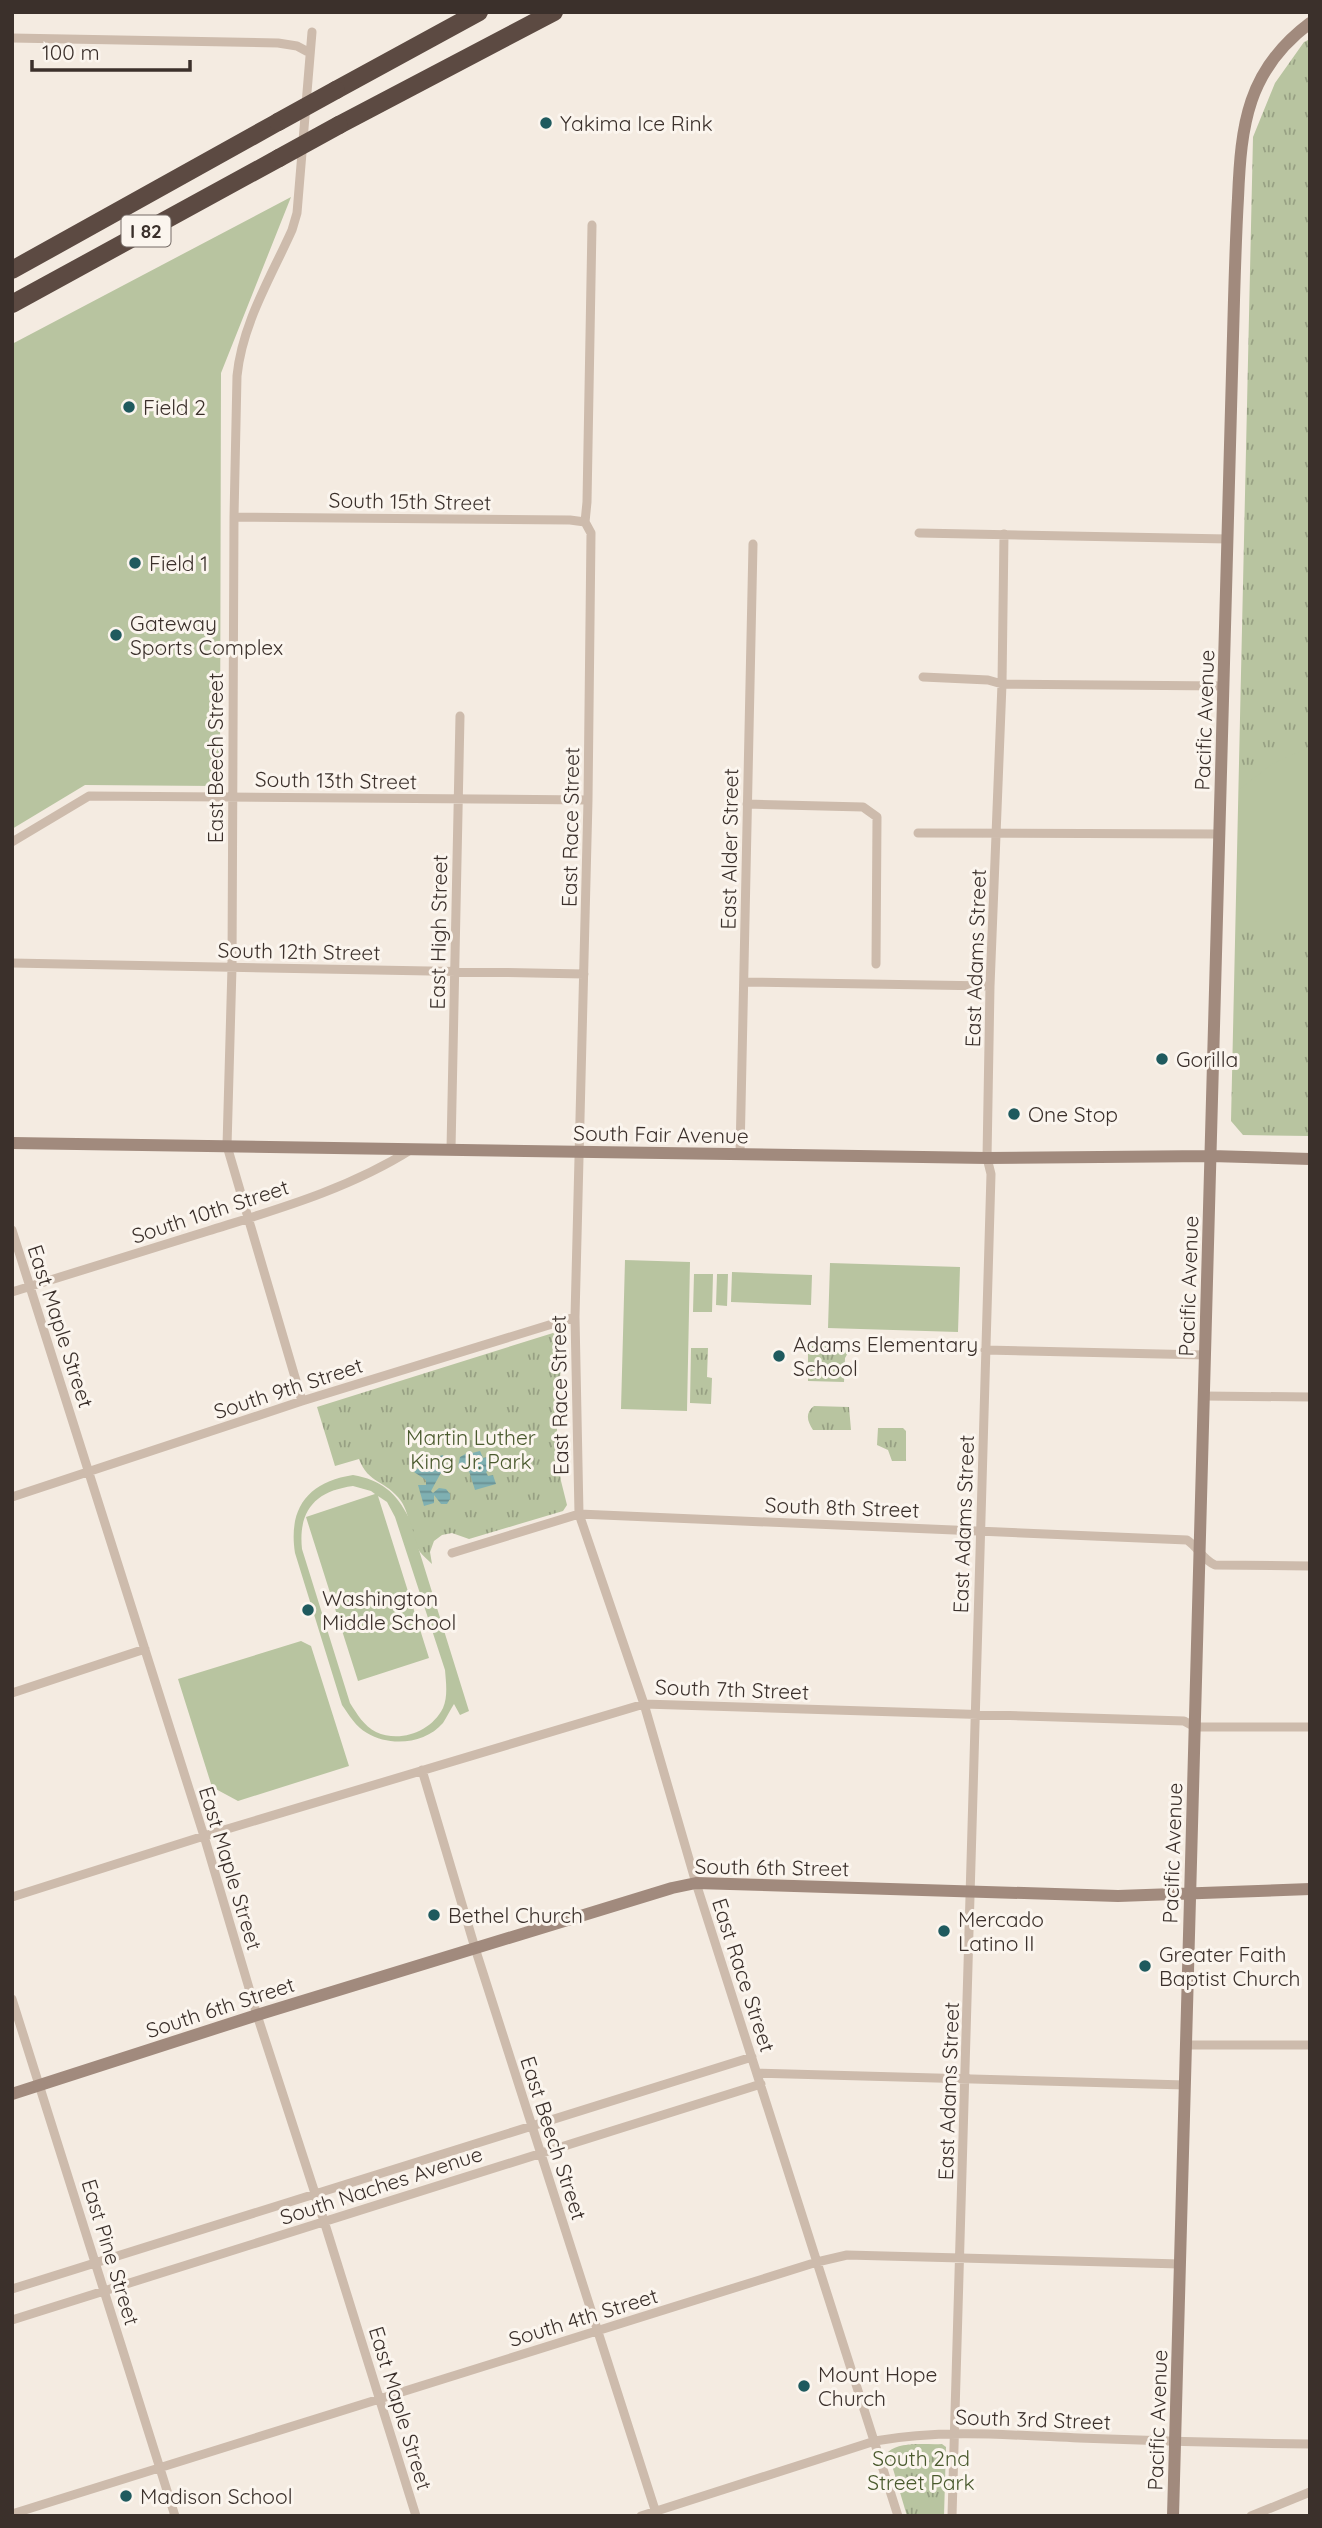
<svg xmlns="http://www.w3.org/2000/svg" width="1322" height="2528" font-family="Quicksand,sans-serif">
<defs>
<pattern id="park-tufts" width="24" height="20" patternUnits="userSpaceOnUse" patternTransform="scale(1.75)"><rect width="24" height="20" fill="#b8c4a0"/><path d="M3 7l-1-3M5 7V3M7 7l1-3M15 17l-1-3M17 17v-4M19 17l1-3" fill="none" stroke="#97a083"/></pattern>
<pattern id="water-rules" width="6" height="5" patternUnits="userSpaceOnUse" patternTransform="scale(1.75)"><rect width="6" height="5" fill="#7fb0b2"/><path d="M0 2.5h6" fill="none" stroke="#699091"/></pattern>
</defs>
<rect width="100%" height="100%" fill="#f4ebe1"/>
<path fill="url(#park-tufts)" d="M1310,39v1097l-67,-1 -12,-14 22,-984 22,-54 29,-41z
M553,1333l5,3 4,10 -6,100 5,35 6,24 -4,6 -94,28 -17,-6 -10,2 -8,6 -4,11 2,12c-4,-4 -9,-8 -12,-12 -10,-15 -9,-36 -19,-51 -15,-21 -33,-17 -42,-42l-24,7 -18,-59z
M808,1346h34l7,5 -4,7 -1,24 -36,-1z
M691,1348h17l-1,29 5,1 -1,26 -21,-1z
M814,1406l35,1 2,23h-38c-6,-9 -8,-17 1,-24z
M878,1428h25l3,3v30h-14l-4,-11 -11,-5z
M942,2444l4,3 -2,69h-37l-19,-64c13,-11 37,-7 54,-8z"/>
<path fill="#b8c4a0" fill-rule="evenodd" d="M291,197l-70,176 -1,403 -5,10 -130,-1 -73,44v-485z
M1310,747v185h-43l-28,-26 -2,-7 3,-110 32,-25z
M625,1260l65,2 -3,149 -66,-2z
M830,1263l130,4 -2,65 -130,-4z
M732,1272l80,3 -1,30 -80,-3z
M694,1274h19l-1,38h-19z
M717,1274h11l-1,32 -11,-1z
M353,1475c28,5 43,17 56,43l60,193 -9,4 -6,-11c-4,6 -7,13 -11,19 -18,21 -53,24 -76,10 -11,-6 -18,-18 -25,-28l-47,-152c-7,-45 13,-71 58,-78zM353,1486l18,5 4,3 -69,23 52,164 71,-23 -51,-162 9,6 8,15 50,153c1,13 3,26 -2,38 -12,24 -43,35 -67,24 -12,-6 -19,-18 -26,-29l-48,-154c-4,-38 13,-58 51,-63z
M301,1641l10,5 38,120 -111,35 -26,-14 -34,-108z"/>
<path fill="url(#water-rules)" d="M471,1451l1,2 8,-2 3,7 8,-2 3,11 -8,5 2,4 5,-1 3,9 -21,6 -6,-19h-7l-4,-4 2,-10z
M443,1455v14l-12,22 2,2 6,-5 7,1 4,5v5l-3,5h-6l-7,-9v8l-10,3 -6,-21h8v-5l-12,-8 14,-13z"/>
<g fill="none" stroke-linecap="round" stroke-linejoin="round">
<path stroke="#cdbbac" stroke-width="9" d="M12,38l266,5 19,3 13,7
M592,225l-5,277 -2,20 6,11 -3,267 -13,517 4,197 65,190 52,179 202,633
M234,517l336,3 15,2
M919,533l309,6
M923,677l65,3 14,4 222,2
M747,804l116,3 14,10 -1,147
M918,833l301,1
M12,842l77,-46 499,4
M12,963l572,11
M745,982l245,4
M451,1149l9,-433
M740,1154l13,-610
M12,1230l192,606 53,179 67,206 92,295
M12,1292c65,-20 130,-41 196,-61 70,-22 141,-42 204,-82
M985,1350l220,5
M1204,1396l106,1
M302,1401l-75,-255 5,-179 2,-450 3,-141c5,-52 34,-99 55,-146l5,-17 15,-181
M12,1497l290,-96 273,-84
M452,1553l127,-39 608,26c11,7 15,19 28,25l95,1
M12,1693l133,-44
M422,1770l53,178 182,568
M12,1897l192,-61 440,-132 540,17 11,6h115
M12,1999l163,517
M1186,2045h124
M757,2073l428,12
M12,2289l740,-232
M12,2320l749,-236
M12,2514l805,-252 30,-7 333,9
M641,2516l234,-75c68,-12 136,-6 204,-3 77,3 154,5 231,6
M952,2516l39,-1342 -4,-16 3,-172 12,-302 2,-150
M1251,2516l59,-24"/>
<path stroke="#a18a7d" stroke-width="12" d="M12,1143l975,15 224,-2 99,3
M12,2094l245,-79 415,-127 24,-5 422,13 192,-7
M1173,2516l61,-2216c1,-34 2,-68 4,-102 3,-73 9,-128 72,-175"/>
<path stroke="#5c4a42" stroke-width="18" d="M336,90l143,-78
M339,125l215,-113
M12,270l266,-148
M12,304l267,-146"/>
<path stroke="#5c4a42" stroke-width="18" d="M278,122l58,-32
M279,158l60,-33"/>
</g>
<g fill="#1f5a5e" stroke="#fbf5ee" stroke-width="2.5">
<circle cx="546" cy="123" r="7"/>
<circle cx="129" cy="407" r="7"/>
<circle cx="135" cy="563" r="7"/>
<circle cx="116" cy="635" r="7"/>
<circle cx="1162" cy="1059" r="7"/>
<circle cx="1014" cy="1114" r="7"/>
<circle cx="779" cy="1356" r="7"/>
<circle cx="308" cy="1610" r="7"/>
<circle cx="434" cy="1915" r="7"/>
<circle cx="944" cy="1931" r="7"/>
<circle cx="1145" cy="1966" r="7"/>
<circle cx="804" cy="2386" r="7"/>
<circle cx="126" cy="2496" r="7"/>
</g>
<g text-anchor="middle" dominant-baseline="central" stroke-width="6" stroke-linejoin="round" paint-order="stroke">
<rect fill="#fbf5ee" stroke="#756b66" stroke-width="2" x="121.5" y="215.5" width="49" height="31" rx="5"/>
<g font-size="19" font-weight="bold" fill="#3b302b">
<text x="146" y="231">I 82</text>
</g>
<g font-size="21" fill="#3b302b" stroke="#fbf5ee" text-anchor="start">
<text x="560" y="123">Yakima Ice Rink</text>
<text x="143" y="407">Field 2</text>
<text x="149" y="563">Field 1</text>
<text x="130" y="623">Gateway<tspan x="130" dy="24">Sports Complex</tspan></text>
<text x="1176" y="1059">Gorilla</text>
<text x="1028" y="1114">One Stop</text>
<text x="793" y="1344">Adams Elementary<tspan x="793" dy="24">School</tspan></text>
<text x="322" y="1598">Washington<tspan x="322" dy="24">Middle School</tspan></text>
<text x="448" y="1915">Bethel Church</text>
<text x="958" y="1919">Mercado<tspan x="958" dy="24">Latino II</tspan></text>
<text x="1159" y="1954">Greater Faith<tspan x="1159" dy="24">Baptist Church</tspan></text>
<text x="818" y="2374">Mount Hope<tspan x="818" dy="24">Church</tspan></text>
<text x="140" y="2496">Madison School</text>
</g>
<g font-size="21" fill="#3b302b" stroke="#fbf5ee">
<text transform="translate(410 501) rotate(1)">South 15th Street</text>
<text transform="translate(1204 720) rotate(-88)">Pacific Avenue</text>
<text transform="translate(215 758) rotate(-90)">East Beech Street</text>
<text transform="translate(336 780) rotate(1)">South 13th Street</text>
<text transform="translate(570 827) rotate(-89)">East Race Street</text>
<text transform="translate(729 849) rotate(-89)">East Alder Street</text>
<text transform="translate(438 932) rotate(-89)">East High Street</text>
<text transform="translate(299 951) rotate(1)">South 12th Street</text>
<text transform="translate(975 958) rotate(-88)">East Adams Street</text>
<text transform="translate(661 1134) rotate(1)">South Fair Avenue</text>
<text transform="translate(210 1211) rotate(-18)">South 10th Street</text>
<text transform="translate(1188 1286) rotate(-88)">Pacific Avenue</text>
<text transform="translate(61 1326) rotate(72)">East Maple Street</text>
<text transform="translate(288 1388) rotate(-18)">South 9th Street</text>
<text transform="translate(559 1395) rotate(-91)">East Race Street</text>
<text transform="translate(842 1507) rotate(2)">South 8th Street</text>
<text transform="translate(963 1524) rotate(-88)">East Adams Street</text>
<text transform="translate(732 1689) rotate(2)">South 7th Street</text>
<text transform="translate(1172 1853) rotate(-88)">Pacific Avenue</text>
<text transform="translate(772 1867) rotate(1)">South 6th Street</text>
<text transform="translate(231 1868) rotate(73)">East Maple Street</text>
<text transform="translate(744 1975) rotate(72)">East Race Street</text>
<text transform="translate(220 2007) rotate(-18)">South 6th Street</text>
<text transform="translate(948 2091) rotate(-88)">East Adams Street</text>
<text transform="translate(554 2138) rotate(72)">East Beech Street</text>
<text transform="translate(381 2185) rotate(-18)">South Naches Avenue</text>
<text transform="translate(111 2252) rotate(73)">East Pine Street</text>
<text transform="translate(583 2317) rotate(-17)">South 4th Street</text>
<text transform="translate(401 2408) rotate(73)">East Maple Street</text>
<text transform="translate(1033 2419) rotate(2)">South 3rd Street</text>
<text transform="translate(1157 2420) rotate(-88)">Pacific Avenue</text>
</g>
<g font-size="21" fill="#4a5a2e" stroke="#fbf5ee">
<text x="471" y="1437">Martin Luther<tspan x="471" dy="24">King Jr. Park</tspan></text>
<text x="921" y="2458">South 2nd<tspan x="921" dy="24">Street Park</tspan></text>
</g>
</g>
<rect width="1322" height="2528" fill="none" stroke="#3b302b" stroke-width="28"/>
<path d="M32 60v10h158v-10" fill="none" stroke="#3b302b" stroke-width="3.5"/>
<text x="42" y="60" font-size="21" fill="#3b302b" stroke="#fbf5ee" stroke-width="5" paint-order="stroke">100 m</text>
</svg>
